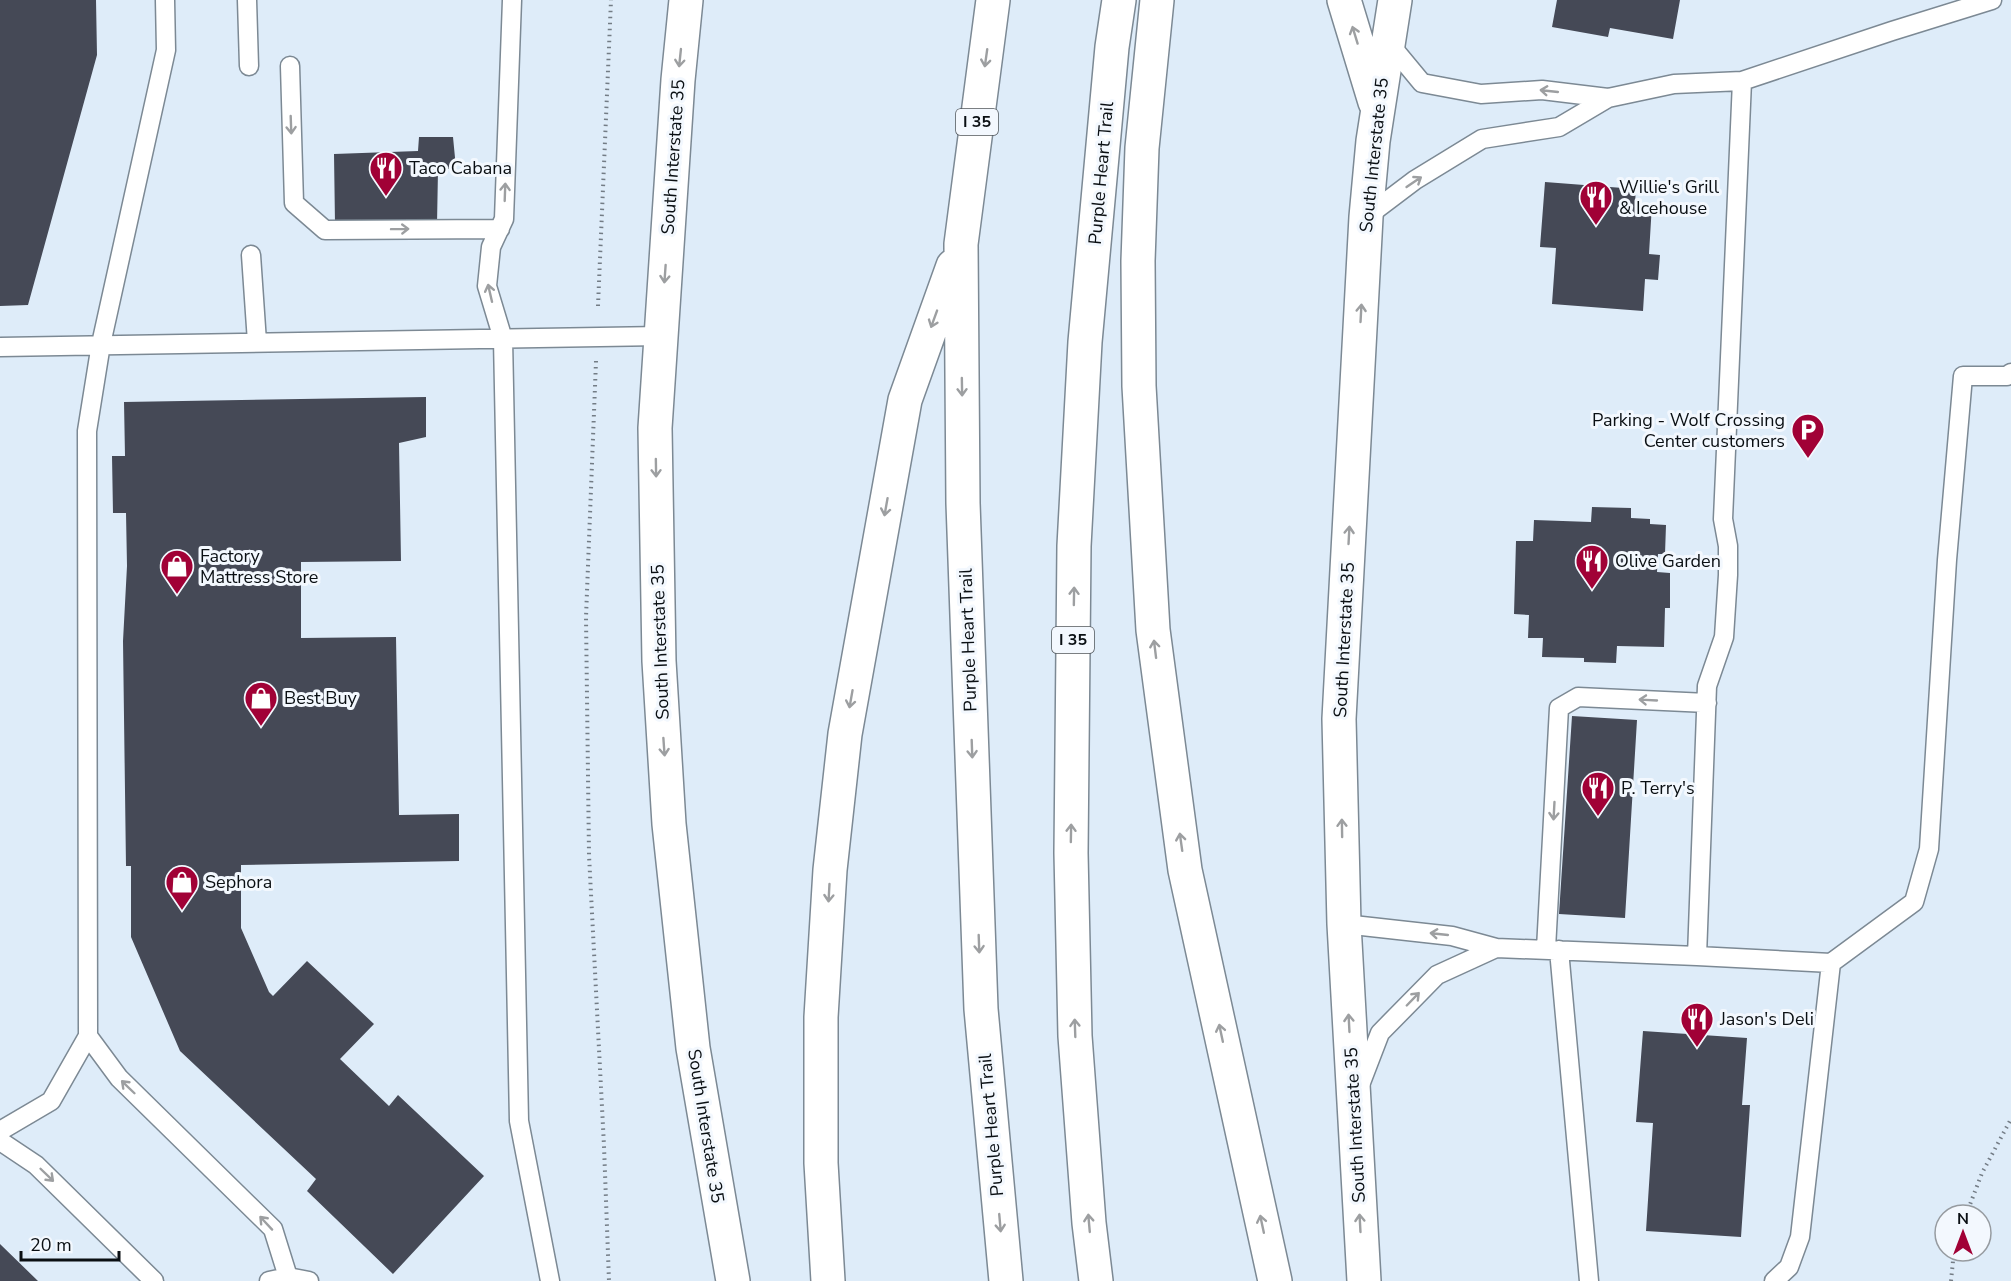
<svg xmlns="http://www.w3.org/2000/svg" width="2011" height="1281" font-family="'Nunito Sans',sans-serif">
<rect width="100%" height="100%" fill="#deecf9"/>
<path fill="#454956" d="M0,0h96l1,55 -69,250 -28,1z
M1557,0h123l-7,39 -63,-11 -2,9 -56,-10z
M419,137h34l3,31 -18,2 -1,54h-102l-1,-70 84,-3z
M1545,182l91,7 -1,14 17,1 -3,50 11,1 -2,25 -13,-1 -2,32 -91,-7 4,-56 -16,-1z
M426,397v40l-27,6 2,118 -100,1v76l95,-1 3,178 60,-1v47l-218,4v63l28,64 4,4 34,-35 67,63 -34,35 49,47 9,-11 86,81 -91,98 -86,-83 9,-12 -136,-128 -49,-114v-71h-5l-3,-225 4,-75 -1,-53h-13l-1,-57h13l-1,-54z
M1592,507l39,1v10l19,1v5l16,1 -1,29h-7l-1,18 13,1v35h-5l-1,39 -47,-1 -1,17 -32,-1v-4l-42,-1 1,-19h-15l1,-23 -15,-1 2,-73h17l1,-21 57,2z
M1572,716l65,4 -12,198 -66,-4z
M1643,1031l104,7 -5,67h8l-9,132 -95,-6 7,-108 -17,-1z
M0,1244l38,37h-38z"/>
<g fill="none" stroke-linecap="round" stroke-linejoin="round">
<defs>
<path id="service" d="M247,0l2,66
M512,0l-8,219 -13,28 -4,39 16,53 16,782 31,160
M1388,42l34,41 59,11 61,-4 66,8 66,-14 68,-3 150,-50 100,-31
M290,66l4,137 31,27 175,-1
M1742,81l-19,438 5,27v29l-4,62 -17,49 -10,270 134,7 83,-61 15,-53 18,-289 16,-184h44l4,-3
M1366,217l49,-37 67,-41 77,-12 49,-29
M251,255l6,87
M0,347l661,-11
M1344,924l108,12 44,12 201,8
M1546,949l13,-241 19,-11 129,6
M1559,950l30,331
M88,1036l31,42 154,151 15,48
M1360,1085l20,-52 57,-58 59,-27
M0,1131l51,-30 37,-65 -1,-605 14,-87 65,-294 -1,-50
M0,1141l36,24 118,116
M269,1281l19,-4 21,4
M1774,1281l15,-14 11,-30 31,-274"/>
<path id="secondary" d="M686,0l-8,80 -23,348 4,233 10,163 24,224 40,233
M1344,0l31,102
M1364,1281l-20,-357 -5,-205 27,-502 7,-76 22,-141"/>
<path id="motorway" d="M993,0l-32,244 2,259 18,506 25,272
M1157,0l-15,148 -4,113 1,125 14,244 32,240 90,411
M828,1281l-7,-118v-146l9,-147 15,-136 60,-334 48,-134
M1096,1281l-7,-58 -14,-187 -4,-183 3,-307 11,-204 27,-295 7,-47"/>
</defs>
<use href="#service" stroke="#7c8994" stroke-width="21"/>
<use href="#secondary" stroke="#7c8994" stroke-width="36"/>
<use href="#motorway" stroke="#7c8994" stroke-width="36"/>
<path stroke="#737c85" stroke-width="4" stroke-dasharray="1.5 4.5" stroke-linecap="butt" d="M598,306l13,-306
M596,361l-10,256 3,238 15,291 5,135
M1966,1215l16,-42 29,-54
M1951,1281l3,-30"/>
<use href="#service" stroke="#fff" stroke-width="18"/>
<use href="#secondary" stroke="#fff" stroke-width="33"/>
<use href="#motorway" stroke="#fff" stroke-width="33"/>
</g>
<defs><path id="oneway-shaft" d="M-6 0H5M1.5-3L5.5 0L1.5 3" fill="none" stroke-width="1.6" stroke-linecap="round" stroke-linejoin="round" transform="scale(1.5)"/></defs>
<g stroke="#9d9fa1">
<use href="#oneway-shaft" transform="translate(1355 35) rotate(-107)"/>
<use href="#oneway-shaft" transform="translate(680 58) rotate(96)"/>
<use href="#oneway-shaft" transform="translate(986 58) rotate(98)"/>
<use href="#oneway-shaft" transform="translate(1549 91) rotate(-174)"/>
<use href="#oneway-shaft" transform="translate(291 125) rotate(88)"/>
<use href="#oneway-shaft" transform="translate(1414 182) rotate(-34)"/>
<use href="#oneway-shaft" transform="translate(505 192) rotate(-88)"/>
<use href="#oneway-shaft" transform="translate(400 229) rotate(-1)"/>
<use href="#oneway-shaft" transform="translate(665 274) rotate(94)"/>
<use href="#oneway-shaft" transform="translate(490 293) rotate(-103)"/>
<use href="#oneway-shaft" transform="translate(1361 313) rotate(-87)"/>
<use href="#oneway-shaft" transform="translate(934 319) rotate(110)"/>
<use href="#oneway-shaft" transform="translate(962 387) rotate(89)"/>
<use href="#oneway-shaft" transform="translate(656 468) rotate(89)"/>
<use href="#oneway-shaft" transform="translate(886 507) rotate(100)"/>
<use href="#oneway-shaft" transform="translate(1349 535) rotate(-87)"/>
<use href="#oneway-shaft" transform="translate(1074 596) rotate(-89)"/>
<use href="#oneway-shaft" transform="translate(1155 649) rotate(-97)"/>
<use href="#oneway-shaft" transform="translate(851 699) rotate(100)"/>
<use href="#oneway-shaft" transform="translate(1648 700) rotate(-177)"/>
<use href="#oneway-shaft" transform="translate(664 747) rotate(86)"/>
<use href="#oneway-shaft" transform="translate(972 749) rotate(88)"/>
<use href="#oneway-shaft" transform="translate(1554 811) rotate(93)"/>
<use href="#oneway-shaft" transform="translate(1342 828) rotate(-91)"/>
<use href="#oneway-shaft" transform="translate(1071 833) rotate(-89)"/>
<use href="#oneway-shaft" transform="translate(1181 842) rotate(-98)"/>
<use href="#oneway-shaft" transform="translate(829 893) rotate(93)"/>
<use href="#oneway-shaft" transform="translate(1439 934) rotate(-174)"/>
<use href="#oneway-shaft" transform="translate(979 944) rotate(88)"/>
<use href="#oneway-shaft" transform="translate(1413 999) rotate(-46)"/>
<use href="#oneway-shaft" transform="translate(1349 1023) rotate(-93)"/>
<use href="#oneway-shaft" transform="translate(1075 1028) rotate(-92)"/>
<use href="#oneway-shaft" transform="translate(1221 1033) rotate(-102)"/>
<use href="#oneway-shaft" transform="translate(128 1087) rotate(-136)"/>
<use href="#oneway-shaft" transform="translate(47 1175) rotate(44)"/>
<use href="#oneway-shaft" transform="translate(266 1223) rotate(-133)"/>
<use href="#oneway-shaft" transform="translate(1000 1223) rotate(85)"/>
<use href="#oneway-shaft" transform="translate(1089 1223) rotate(-95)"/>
<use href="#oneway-shaft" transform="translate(1360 1223) rotate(-93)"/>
<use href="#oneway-shaft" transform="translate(1262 1224) rotate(-102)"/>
</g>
<defs>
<symbol id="restaurant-pin" viewBox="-11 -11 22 30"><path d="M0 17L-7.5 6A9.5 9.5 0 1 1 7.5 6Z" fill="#a10136" stroke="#f3f8fe"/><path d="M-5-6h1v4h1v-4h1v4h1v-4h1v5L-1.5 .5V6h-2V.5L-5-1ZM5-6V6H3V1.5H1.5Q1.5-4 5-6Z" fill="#fff"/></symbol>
<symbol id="parking-pin" viewBox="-11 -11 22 30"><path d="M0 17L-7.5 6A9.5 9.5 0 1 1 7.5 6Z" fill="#a10136" stroke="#f3f8fe"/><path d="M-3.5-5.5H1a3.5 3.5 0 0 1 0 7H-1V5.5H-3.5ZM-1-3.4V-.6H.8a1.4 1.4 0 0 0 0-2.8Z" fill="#fff"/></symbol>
<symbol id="shop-pin" viewBox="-11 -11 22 30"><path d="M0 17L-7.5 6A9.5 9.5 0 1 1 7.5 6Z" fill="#a10136" stroke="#f3f8fe"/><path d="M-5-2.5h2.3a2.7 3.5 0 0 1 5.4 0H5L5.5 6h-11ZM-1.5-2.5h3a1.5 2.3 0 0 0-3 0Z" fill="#fff"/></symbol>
</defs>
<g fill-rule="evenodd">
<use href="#restaurant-pin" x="367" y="149" width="38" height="52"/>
<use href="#restaurant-pin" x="1577" y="178" width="38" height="52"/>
<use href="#parking-pin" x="1789" y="411" width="38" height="52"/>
<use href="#restaurant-pin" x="1573" y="542" width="38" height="52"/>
<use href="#shop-pin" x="158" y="547" width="38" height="52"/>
<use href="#shop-pin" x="242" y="679" width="38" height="52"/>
<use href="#restaurant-pin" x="1579" y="769" width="38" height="52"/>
<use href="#shop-pin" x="163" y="863" width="38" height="52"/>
<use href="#restaurant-pin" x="1678" y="1000" width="38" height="52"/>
</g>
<g text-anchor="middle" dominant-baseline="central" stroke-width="6" stroke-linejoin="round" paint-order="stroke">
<g fill="#f3f8fe" stroke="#50555a" stroke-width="1.5">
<rect x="956" y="109" width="42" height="26" rx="4.5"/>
<rect x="1052" y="627" width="42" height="26" rx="4.5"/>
</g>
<g font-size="16" font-weight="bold" fill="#0a0f13">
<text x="977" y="122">I 35</text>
<text x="1073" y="640">I 35</text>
</g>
<g font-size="18" fill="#0a0f13" stroke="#f3f8fe">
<text transform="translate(1374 155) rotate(-84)">South Interstate 35</text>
<text transform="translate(673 157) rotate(-86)">South Interstate 35</text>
<text transform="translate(1101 173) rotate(-85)">Purple Heart Trail</text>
<text transform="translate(968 640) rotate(-92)">Purple Heart Trail</text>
<text transform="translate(1344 640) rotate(-87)">South Interstate 35</text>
<text transform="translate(660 642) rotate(-92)">South Interstate 35</text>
<text transform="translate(991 1125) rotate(-95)">Purple Heart Trail</text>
<text transform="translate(1355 1125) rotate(-93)">South Interstate 35</text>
<text transform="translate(706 1126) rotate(81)">South Interstate 35</text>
</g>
<g font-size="18" fill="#0a0f13" stroke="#f3f8fe" text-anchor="start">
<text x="409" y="168">Taco Cabana</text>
<text x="1619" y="187">Willie's Grill<tspan x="1619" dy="21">&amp; Icehouse</tspan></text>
<text x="1785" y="420" text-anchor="end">Parking - Wolf Crossing<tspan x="1785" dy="21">Center customers</tspan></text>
<text x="200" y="556">Factory<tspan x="200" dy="21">Mattress Store</tspan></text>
<text x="1615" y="561">Olive Garden</text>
<text x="284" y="698">Best Buy</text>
<text x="1621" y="788">P. Terry's</text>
<text x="205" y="882">Sephora</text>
<text x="1720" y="1019">Jason's Deli</text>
</g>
</g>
<g transform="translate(1963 1233)"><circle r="28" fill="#f3f8fe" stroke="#969ba0" stroke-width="1.5"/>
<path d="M0-4.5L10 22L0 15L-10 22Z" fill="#a10136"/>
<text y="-9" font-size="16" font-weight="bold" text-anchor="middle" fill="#0a0f13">N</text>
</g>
<path d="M21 1251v9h98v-9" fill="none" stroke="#0a0f13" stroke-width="3"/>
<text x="30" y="1251" font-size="18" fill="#0a0f13" stroke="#f3f8fe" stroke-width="4.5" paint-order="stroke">20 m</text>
</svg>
